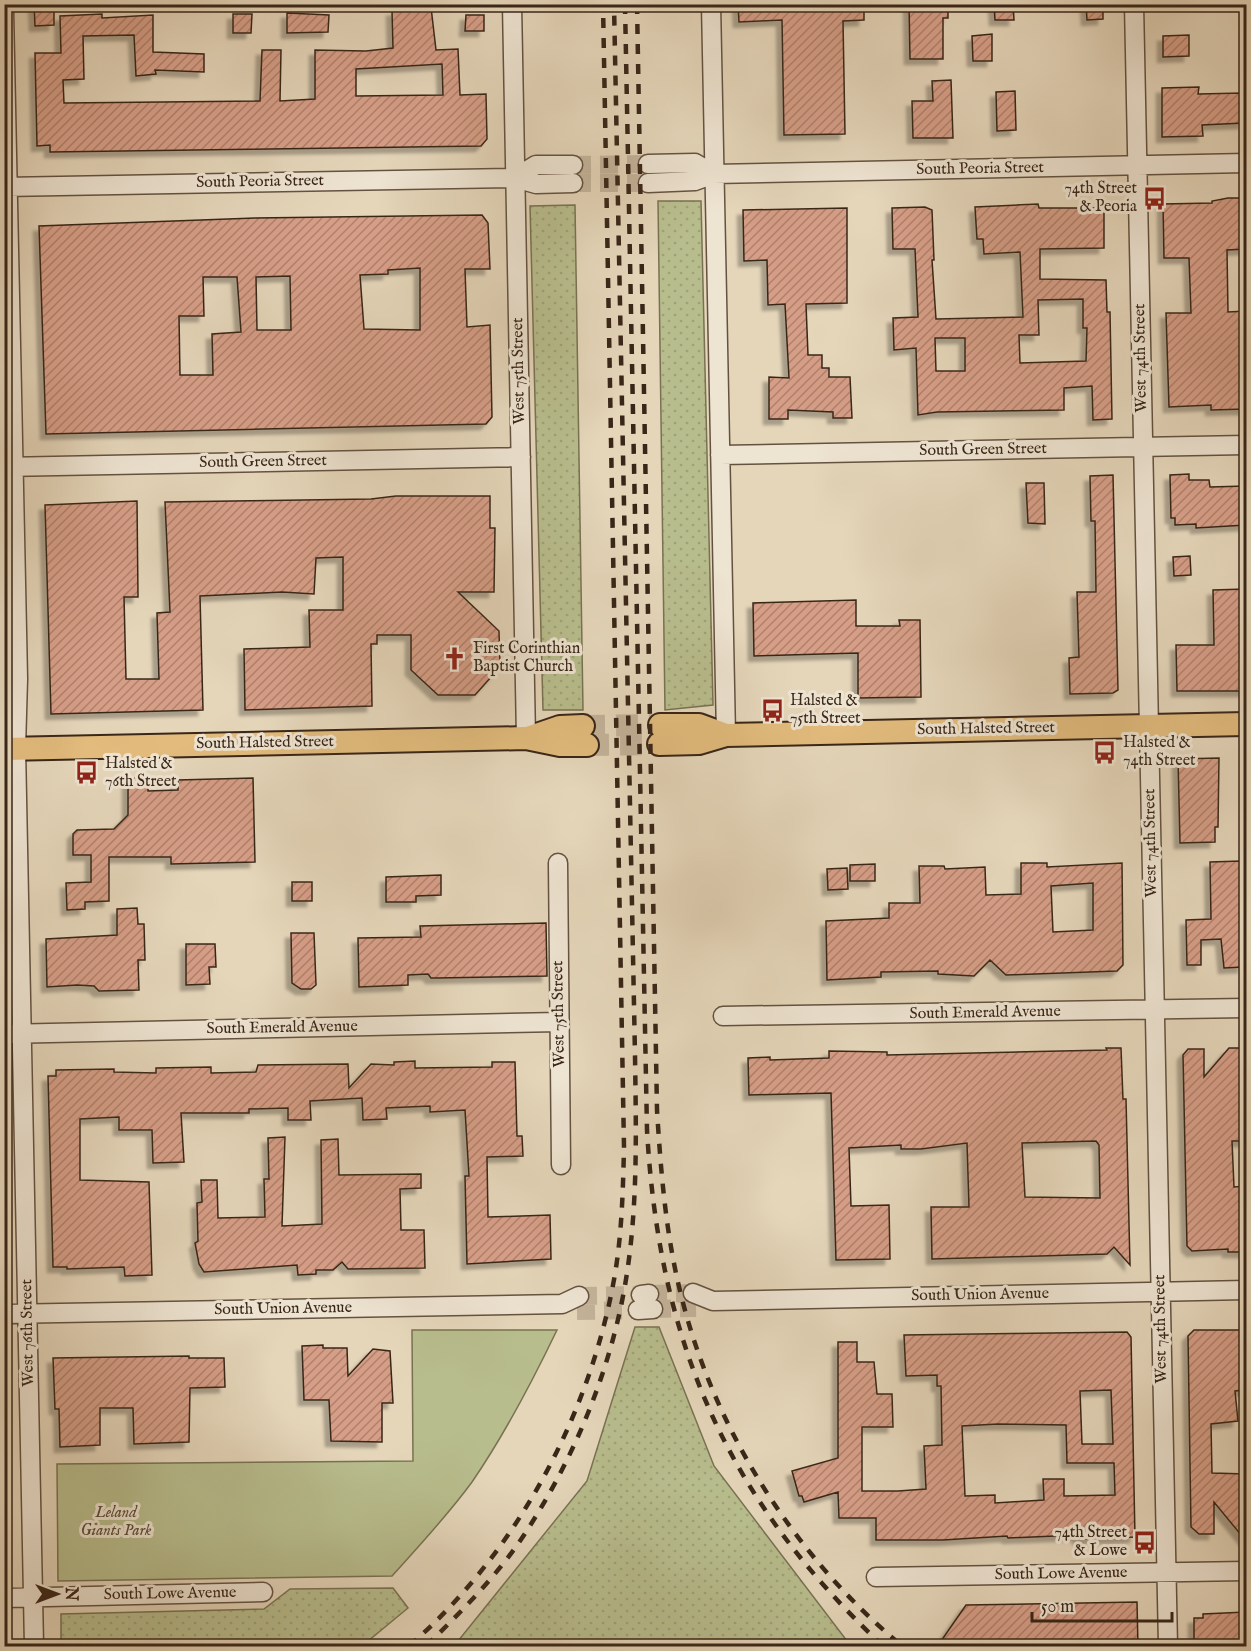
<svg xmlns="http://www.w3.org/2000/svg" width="1251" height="1651" font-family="'IM FELL English',serif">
<defs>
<pattern id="grass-dots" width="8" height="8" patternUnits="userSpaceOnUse" patternTransform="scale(1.5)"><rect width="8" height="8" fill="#b8bd8d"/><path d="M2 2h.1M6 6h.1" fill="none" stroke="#9fa279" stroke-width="1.8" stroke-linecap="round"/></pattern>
<pattern id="building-hatch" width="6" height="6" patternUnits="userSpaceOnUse" patternTransform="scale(1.5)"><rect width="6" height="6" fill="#d79e87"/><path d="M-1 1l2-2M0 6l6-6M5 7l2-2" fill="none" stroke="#af816d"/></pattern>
<filter id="shadow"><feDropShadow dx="-5.5" dy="5.5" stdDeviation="1.5" flood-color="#0004"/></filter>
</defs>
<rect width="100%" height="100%" fill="#e5d6ba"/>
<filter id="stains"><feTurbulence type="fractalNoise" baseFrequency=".00333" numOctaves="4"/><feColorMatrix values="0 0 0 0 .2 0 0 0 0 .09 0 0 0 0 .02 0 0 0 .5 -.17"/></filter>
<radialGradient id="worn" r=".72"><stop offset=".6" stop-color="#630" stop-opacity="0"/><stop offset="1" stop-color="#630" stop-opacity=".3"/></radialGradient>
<path fill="url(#grass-dots)" stroke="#787252" stroke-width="1.5" d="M658,201h43l12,504 -48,5z
M575,205l8,505h-40l-13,-504z
M635,1327h24l55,139 133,175 7,5h-400l133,-165z
M393,1588l15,20 -46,38h-301v-32l203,-5 26,-20z"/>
<path fill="#b8bd8d" stroke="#787252" stroke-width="1.5" d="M412,1330h145c-25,52 -52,104 -85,152 -24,33 -53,64 -80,94l-334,5 -1,-117 356,-3z"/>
<path fill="url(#building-hatch)" stroke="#392618" stroke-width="1.5" fill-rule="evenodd" filter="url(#shadow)" d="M34,4h20v21l-19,1z
M738,4h126v16l-21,1 2,113 -61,1 -2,-115 -43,2z
M909,4h39v14h-5v41h-33z
M994,4h19l1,16h-19z
M1086,4h17v15l-16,1z
M431,7l5,43 22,-1 2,46 26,-1 1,45 -6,7 -431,6v-7l-13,1 -2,-93h26l-1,-37 42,-2v4l51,-3v37l51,2v18l-49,-2 1,4 -20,2 -2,-41 -51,1 1,43 -21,1 1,23 196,-2 2,-51h19l-1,51 35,-2v-49l51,1 27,-3 -1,-37zM442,64l1,31 -87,1v-27z
M287,13l42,2 -1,17 -41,1z
M233,14h19l-1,19h-18z
M466,15h18v16h-19z
M992,34v27h-19l-1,-25z
M1189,35v21l-26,1v-21z
M951,80l2,58h-40l-1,-37h21l-1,-20z
M1199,87l-1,7 45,-1 1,30 -42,2 1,11 -41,1v-49z
M1015,91l1,39 -19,1 -1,-39z
M1228,198h18v51l-19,1 1,62 18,-1v98l-35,1v-5l-42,2 -3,-94h25l-2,-55h-25l-1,-54 49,-1v-2z
M1038,204l1,4h65v40l-64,1v30l66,1 1,32h3l2,107 -19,1 -1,-34 -28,2v22l-127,2 -19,3 -2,-67 -22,2 -1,-32 25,-1 -3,-68h-22l-1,-41 33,-1 7,3 2,50h-2l4,59 87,-2 -3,-65 -36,2 -1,-15h-6l-2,-32zM1083,299v29h4l-1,33 -66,2 -1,-28h20l-1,-35zM935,338h30v33h-29z
M847,208v95l-41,1 2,51h14v13h7v9h21l2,41h-19v-6l-45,-2v9h-19v-42l20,1 -4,-74 -17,1 -1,-45 -23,1 -1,-51z
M482,215l6,8 2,46h-25l2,58 23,-2 2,92 -6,7 -440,10 -7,-208 216,-8zM420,268v62l-56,-1 -4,-54 28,-1v-4zM290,276l1,54h-34l-1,-53zM203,277h34l4,55 -29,2 1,41h-33l-1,-59h25z
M1189,474v6h20l1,7 36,-1v39l-50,3v-4l-21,1v-7h-4l-1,-43z
M1113,475l5,215 -5,3 -43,1 -1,-36 10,-1 -2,-65h19l-1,-71h-4l-1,-45z
M1026,483h18l1,41 -17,-1z
M396,496h94v32h5l-1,64h-36l41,39 1,36 -25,28h-37l-27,-25v-35h-34v9h-6l1,62 -127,4 -1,-61 66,-2 -1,-37h34v-53l-27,1 -2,36 -32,-2 -82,4 3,114 -152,4 -6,-209 92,-4 1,96h-14l2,82h33l-2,-66 13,-1 -5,-110 206,-3z
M1190,556l1,19 -17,1 -1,-19z
M1246,589v102h-69l-1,-46h38l-1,-55z
M856,600v26h44l-1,-6h21l1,77 -63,1v-45l-104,3 -1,-53z
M1219,758l-1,69h-3v15l-35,1 -2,-84z
M128,778h20v13l30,-1v-10l75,-2 2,84 -84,2v-7h-62v44l-24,1v7l-18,1 -1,-27 25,-1v-27h-18v-21l4,-4 37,-1 14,-14z
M1241,861v12h5v36h-5l2,58 -19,1 -3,-29 -20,1v25h-14l-1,-45 25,-1 -1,-57z
M1021,863h26v4l75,-4 1,102 -6,6 -111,4 -16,-15 -16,16 -36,-2v-3l-57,1v5l-54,3 -1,-59 63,-3v-15h31l-1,-37h25l1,3 40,-2 1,28 35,-1zM1093,883v47l-40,2 -2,-46z
M875,864v17h-25v-16z
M847,868l1,21 -20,1 -1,-21z
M441,875v20l-25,1v6h-30v-25z
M292,882h20v19h-20z
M137,908l1,16h6l1,36h-7l1,30 -40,1 -5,-5 -17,-1 -30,2 -1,-48 71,-4v-26z
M546,923l1,53 -110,2h-6l-3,-4 -20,1v10l-49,2 -1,-49 63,-1 -1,-11z
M291,933h23l2,52 -5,4h-10l-9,-6z
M186,944h29l1,23h-7l1,17 -24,1z
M1106,1048h15l2,51h3l4,166 -16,-18 -7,7 -175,5 -1,-52h38l-2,-64 -46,6h-20v-4l-52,3 2,58 38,-1 1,54 -54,1 -5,-167 -82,2 -1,-37 22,-1v3l59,-2v-7l58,1v3l220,-5zM1096,1141l3,4 1,53 -75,-1 -3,-54z
M1229,1048h14l3,93h-14l2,46 12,-1v66h-18v-3l-36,2 -5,-5 -4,-191 5,-6h16v28z
M415,1061v7l77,-1v-5h23l2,74h5l1,20 -36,1 1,60 62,-2 1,44 -84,5 -2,-88h4l-4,-66 -35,2v-6l-44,2 1,11 -24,1 -1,-22 -52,3 1,19h-23v-12l-39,1v4h-68l3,49 -31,1 -1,-33h-33v-13l-39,2v61l69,2 3,93 -27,1 -1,-9 -57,2v-2h-14l-5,-191h8v-6l58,-1v3l42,1v-5l55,-1v6l45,-1 2,-7 90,-1 1,24 22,-24 23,1v-3z
M285,1137l-3,89 40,-2 -1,-84 17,-1 1,36 82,-1v14l-21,1 1,41h23l1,38 -77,1 -6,-7 -9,8h-17v4l-18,1 -1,-10 -93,7 -5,-8 -4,-21 3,-2 -1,-38 5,-1 -1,-22h16l1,38 47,-1 -1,-38h5l-1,-41z
M1194,1330h52v60l-11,1 3,30 -27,3 1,49 34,1v67l-32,-39v32h-15l-8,-7 -3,-191z
M1127,1332l4,5 4,200 -57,2v-4l-70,3 -1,-2 -64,4h-67v-22h-37l-1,-26 -34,10 -2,-6h-3l-7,-25 46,-13v-116h19v20h17l3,32h15l1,33h-31v64h36l28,-2 -2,-43 18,-1 -1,-59h-4v-11l-31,1 -2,-41zM1111,1390l2,54h-31l-2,-53zM998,1424l68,1 1,38h47l1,32 -51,1v-17h-21l1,21 -49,3v-8l-30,1 -3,-70z
M323,1345v3h24l1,28 25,-27 17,2 3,52h-11v39l-51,-1 -2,-41h-25l-2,-54z
M189,1356v2h35l1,29 -35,1 -1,54 -55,2 -1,-36h-33v37l-40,2 -1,-38h-4l-2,-51z
M1137,1602l1,45h-189l-8,-6 25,-36z
M1246,1612v35h-52v-29h9v-4z"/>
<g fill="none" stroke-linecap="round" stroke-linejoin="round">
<path stroke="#c3b39a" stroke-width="18" stroke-dasharray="18 9" stroke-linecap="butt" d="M573,165l75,-1
M573,183h75
M649,1294l44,-1
M579,1296l62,-1
M653,1309l43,-1
M577,1311l61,-1"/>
<path stroke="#c3b39a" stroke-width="22" stroke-dasharray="22 11" stroke-linecap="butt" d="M583,726l77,-1
M587,745l72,-1"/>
<defs>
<path id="minor" d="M512,4l14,734
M711,4l15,731
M1134,4l34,1642
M4,11l14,668 -2,69 18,898
M648,164l47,-1 19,11
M515,178l21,-13h37
M648,183l47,-2 19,-7 532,-11
M4,187l511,-9 21,6 37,-1
M720,455l526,-10
M4,467l517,-10
M558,863l3,302
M723,1016l523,-8
M4,1034l555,-12
M693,1293l20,8 533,-11
M641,1295l8,-1
M638,1310l15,-1
M4,1314l558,-10 17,-8
M876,1577l370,-6
M4,1598l259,-6"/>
<path id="major" d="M660,725h39l27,10
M528,738l32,-11 23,-1
M659,744l40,-1 27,-8 520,-11
M4,749l522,-11 34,7h27"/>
</defs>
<use href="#minor" stroke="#645240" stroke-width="21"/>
<use href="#major" stroke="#392618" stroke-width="26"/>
<use href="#minor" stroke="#eee4d2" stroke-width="18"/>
<use href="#major" stroke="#e2bb7d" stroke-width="22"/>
<path stroke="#392618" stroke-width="4.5" stroke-dasharray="10 10" stroke-linecap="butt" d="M625,4l22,1126c12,213 80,370 236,516
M637,4l20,1106c4,64 9,127 25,189 34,134 114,259 220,347
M409,1646c107,-92 182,-232 206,-372 7,-42 8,-85 9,-127l-21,-1143
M426,1646c34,-33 69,-68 96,-108 52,-78 91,-172 105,-265 11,-72 9,-145 8,-218l-21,-1051"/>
</g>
<defs>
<symbol id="bus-bare" viewBox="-9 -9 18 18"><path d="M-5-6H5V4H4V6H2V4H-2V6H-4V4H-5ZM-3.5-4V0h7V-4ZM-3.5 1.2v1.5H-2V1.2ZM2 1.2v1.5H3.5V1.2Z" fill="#8f2418" stroke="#eee4d2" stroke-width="2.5" paint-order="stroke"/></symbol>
<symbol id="church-bare" viewBox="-9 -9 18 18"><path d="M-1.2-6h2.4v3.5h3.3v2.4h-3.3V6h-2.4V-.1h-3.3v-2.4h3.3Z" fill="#8f2418" stroke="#eee4d2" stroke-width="2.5" paint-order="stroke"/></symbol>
</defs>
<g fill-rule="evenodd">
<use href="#bus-bare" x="1138" y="182" width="33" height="33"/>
<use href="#church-bare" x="438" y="642" width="33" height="33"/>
<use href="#bus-bare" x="756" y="694" width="33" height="33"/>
<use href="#bus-bare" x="1088" y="736" width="33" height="33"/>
<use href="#bus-bare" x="70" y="756" width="33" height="33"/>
<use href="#bus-bare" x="1128" y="1526" width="33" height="33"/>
</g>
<g text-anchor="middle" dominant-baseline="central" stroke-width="6" stroke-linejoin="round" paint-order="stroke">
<g font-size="16" fill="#392618" stroke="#eee4d2">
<text transform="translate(980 169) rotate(-1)">South Peoria Street</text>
<text transform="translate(260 182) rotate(-1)">South Peoria Street</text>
<text transform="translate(1141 358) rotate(-91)">West 74th Street</text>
<text transform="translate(519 371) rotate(-91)">West 75th Street</text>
<text transform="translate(983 450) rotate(-1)">South Green Street</text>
<text transform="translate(263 462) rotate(-1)">South Green Street</text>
<text transform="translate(986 729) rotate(-1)">South Halsted Street</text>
<text transform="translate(265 743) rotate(-1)">South Halsted Street</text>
<text transform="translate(1151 843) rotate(-91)">West 74th Street</text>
<text transform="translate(985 1013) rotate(-1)">South Emerald Avenue</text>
<text transform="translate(559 1014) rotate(-91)">West 75th Street</text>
<text transform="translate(282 1028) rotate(-1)">South Emerald Avenue</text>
<text transform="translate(980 1295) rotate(-1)">South Union Avenue</text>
<text transform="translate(283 1309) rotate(-1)">South Union Avenue</text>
<text transform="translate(1161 1329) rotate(-91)">West 74th Street</text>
<text transform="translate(28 1333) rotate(-91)">West 76th Street</text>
<text transform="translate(1061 1574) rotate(-1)">South Lowe Avenue</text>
<text transform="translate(170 1594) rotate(-1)">South Lowe Avenue</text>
</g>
<g font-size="16" fill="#392618" stroke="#eee4d2" text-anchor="start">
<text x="1137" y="189" text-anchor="end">74th Street<tspan x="1137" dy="18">&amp; Peoria</tspan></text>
<text x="473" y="649">First Corinthian<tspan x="473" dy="18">Baptist Church</tspan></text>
<text x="790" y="701">Halsted &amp;<tspan x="790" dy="18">75th Street</tspan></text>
<text x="1123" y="743">Halsted &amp;<tspan x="1123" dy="18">74th Street</tspan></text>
<text x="105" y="764">Halsted &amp;<tspan x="105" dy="18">76th Street</tspan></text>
<text x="1127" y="1533" text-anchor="end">74th Street<tspan x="1127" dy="18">&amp; Lowe</tspan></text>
</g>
<g font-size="16" font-style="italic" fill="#594c35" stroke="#eee4d2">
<text x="116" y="1513">Leland<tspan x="116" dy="18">Giants Park</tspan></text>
</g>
</g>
<rect width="1251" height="1651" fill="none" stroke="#e5d6ba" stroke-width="24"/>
<rect x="6" y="6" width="1239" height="1639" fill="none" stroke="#392618" stroke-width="3"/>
<rect x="12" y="12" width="1227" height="1627" fill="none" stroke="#392618" stroke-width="1.5"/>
<g transform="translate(57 1594) rotate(90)" stroke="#eee4d2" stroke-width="4.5" paint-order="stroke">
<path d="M0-4.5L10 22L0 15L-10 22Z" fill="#392618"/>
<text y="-9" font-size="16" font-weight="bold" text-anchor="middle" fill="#392618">N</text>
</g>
<path d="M1032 1612v9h140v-9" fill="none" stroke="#392618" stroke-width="3"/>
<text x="1041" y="1612" font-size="18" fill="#392618" stroke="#eee4d2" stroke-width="4.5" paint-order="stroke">50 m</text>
<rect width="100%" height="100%" filter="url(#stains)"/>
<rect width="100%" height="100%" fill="url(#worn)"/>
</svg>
